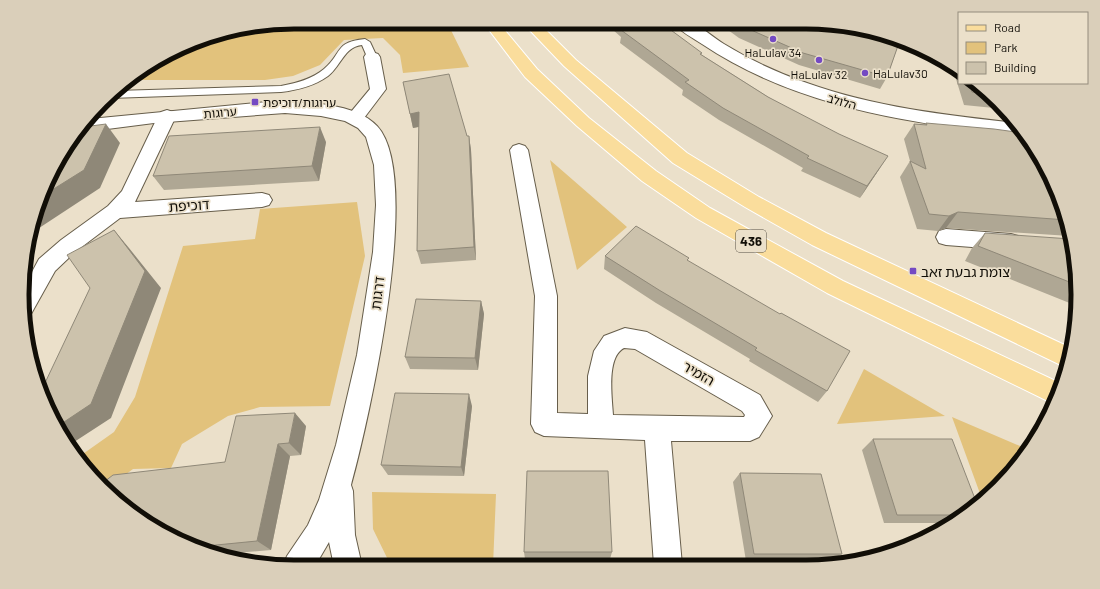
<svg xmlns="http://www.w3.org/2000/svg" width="1100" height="589" font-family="Barlow,'Noto Sans Hebrew',sans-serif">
<rect width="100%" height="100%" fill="#ebe0ca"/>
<path fill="#e2c27c" d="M295,22h152l22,45 -66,6 -3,-18 -17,-17 -39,2 -24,25 -27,11 -28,4h-138l80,-43z
M550,160l77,67 -50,43z
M357,202l8,54 -35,150 -70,1 -32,9 -46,28 -11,24 -38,1 -28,21 -3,-3 -22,-31 34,-24 21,-35 48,-151 72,-7 5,-30z
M864,369l81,47 -108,8z
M952,417l75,32 -16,25 -29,25z
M372,492l124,2 -3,72h-102l-18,-37z"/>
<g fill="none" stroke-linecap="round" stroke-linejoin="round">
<defs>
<path id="lane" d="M365,39l5,3 7,15 -1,2h-8l-6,-14c-18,2 -21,21 -34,31 -14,10 -30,14 -47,16l-171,6 6,-7 165,-5c16,-3 31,-7 43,-17 19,-16 10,-27 41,-30z"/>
<path id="street" d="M673,22c5,0 13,-1 18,0 10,4 24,17 33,22 26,16 54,29 83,39 67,24 138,32 209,40l8,11c-11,3 -33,-2 -45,-4 -95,-10 -197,-32 -277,-86 -9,-6 -23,-13 -29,-22z
M372,52l6,2 2,3 6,32 -25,33 -6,2 -6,-2 -3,-4 24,-29 -6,-32 2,-3z
M167,110l6,2 3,4 -41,86 127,-9 7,2 3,5 -3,5 -7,2 -142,11 -45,34 -20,19 -24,43 -8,2 3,-33 13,-24 22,-19 47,-34 14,-15 36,-75 3,-4z
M519,144l6,2 3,4 29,146v117l31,1v-38l6,-25 10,-15 21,-8 22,4 113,63 12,21 -13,21 -9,4h-79l11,124h-28l-9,-125 -101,-4 -9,-4 -4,-8 4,-128 -25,-146 3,-4zM624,348l11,1 107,62 3,4 -1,2 -131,-2c-1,-17 -7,-58 11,-67z
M946,229l65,5 7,2 3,6 -3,6 -7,2 -65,-5 -7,-2 -3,-6 3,-6z"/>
<path id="secondary" d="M267,102c32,0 87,-1 110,24 47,50 -8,294 -26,359l2,6 2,44 7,31h-28l-5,-24 -14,24h-32l4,-10 21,-31 11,-25 17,-55 21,-90 16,-103 3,-47 -2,-40 -8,-28 -8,-9 -13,-7 -24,-5 -36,-3 -131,10 -70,9 -4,-1 10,-12z"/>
<path id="primary" d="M483,22h15l39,47 52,49 67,53 54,37 133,73 219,103 -8,20 -227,-111 -131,-75 -54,-37 -65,-55 -52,-49z
M522,22h16l38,38 111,93 72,44 67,36 245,115 -4,20 -255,-123 -67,-38 -72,-44 -109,-97z"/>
</defs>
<use href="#lane" stroke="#675e4b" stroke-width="2"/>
<use href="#street" stroke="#675e4b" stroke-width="2"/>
<use href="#secondary" stroke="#675e4b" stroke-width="2"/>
<use href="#primary" stroke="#fff" stroke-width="2"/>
<use href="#lane" fill="#fff" fill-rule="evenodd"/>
<use href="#street" fill="#fff" fill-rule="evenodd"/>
<use href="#secondary" fill="#fff" fill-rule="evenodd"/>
<use href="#primary" fill="#fadd9c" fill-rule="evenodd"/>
</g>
<path fill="#afa794" d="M604,22h56l42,33 178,113 -20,30 -59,-27 2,-3 -84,-48 -37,-25 1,-5 -63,-47 1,-6z
M717,22l106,1 53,8 45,17 -22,-5 -12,34 -7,12 -81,-24 -60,-27z
M952,66l7,5v12h17l28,26 -40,-4z
M403,82l64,54h2l2,14 5,110 -55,4 -4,-13 2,-124 -6,1z
M926,123l138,84 6,29 -124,-8 -8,3 -21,-2 -17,-52 10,-16 -6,-22 10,-15 10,1z
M326,142l-7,39 -155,9 -11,-14z
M985,233l91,26 1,47 -112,-45 7,-13z
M605,256l83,5 139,130 -9,11 -69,-41 1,-2 -94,-56 -52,-34z
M481,301l3,13 -6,56 -68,-1 -5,-12z
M472,406l-8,70 -76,-1 -7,-10z
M306,426l-5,29 -11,1 -19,94 -48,4 -3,2 -46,-17 51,-77z
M873,439l104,65 -20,17 -3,2h-70l-22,-73z
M740,473l102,81 -12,7h-84l-13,-79z
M524,552h88l-2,7h-85z"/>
<path fill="#8f8878" d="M419,112l3,14 -9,2 -3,-14z
M106,124l14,19 -20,45 -70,46 1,-10 13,-29z
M320,127l6,15 -7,39 -7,-15z
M469,136l2,14 5,110 -2,-13z
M888,156l-28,42 7,-12z
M958,212l-12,16 -8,3 11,-15z
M114,230l15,18 32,40 -50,130 -40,26 -13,-18z
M481,301l3,13 -6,56 -3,-12z
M469,394l3,12 -8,70 -3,-9z
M295,413l11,13 -5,29 -12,-12z
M278,444l12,12 -19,94 -14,-9z
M206,546l17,8 -3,2 -18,-7z"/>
<path fill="#ccc2ac" stroke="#8f8878" d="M619,22h41l42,31 -2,1 68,43 71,37 49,22 -21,30 -60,-28 2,-2 -86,-48 -38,-26 4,-2 -68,-50 5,-2z
M738,22l85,1 53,8 24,9 -13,37 -84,-24 -61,-27z
M449,74l18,62h2l5,111 -57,4 2,-139 -9,2 -7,-32z
M969,83h7l12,11 -16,-2z
M926,123l68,6 29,4 19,25 22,49 3,13 -109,-8 -9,4 -20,-2 -19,-53 16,8 -12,-45 13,1z
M106,124l-22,46 -40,25 24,-52 15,-16z
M320,127l-8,39 -159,10 16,-40z
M636,226l53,32 -2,2 93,54 1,-1 69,38 -23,40 -72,-41 2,-2 -98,-58 -54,-34z
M114,230l31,41 -54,133 -33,22 -8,-11 -10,-28 4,-2 46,-97 -23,-33z
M985,233l86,6 5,20 1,26 -99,-39z
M416,299l65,2 -6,57 -70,-1z
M395,393l74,1 -8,73 -80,-2z
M295,413l-6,30 -11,1 -21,97 -51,5 -4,3 -28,-10 -72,-52 -2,-2 13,-10 112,-13 11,-46z
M873,439h79l25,65 -13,11h-67z
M527,471h81l4,81h-88z
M740,473l81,1 21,80h-88z"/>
<g fill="#744ac3" stroke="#ebe0ca" stroke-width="1.5">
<circle cx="773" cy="39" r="4"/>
<circle cx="819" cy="60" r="4"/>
<circle cx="865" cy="73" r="4"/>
<rect x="251" y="98" width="8" height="8" rx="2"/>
<rect x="909" y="267" width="8" height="8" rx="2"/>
</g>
<g text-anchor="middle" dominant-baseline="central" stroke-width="3.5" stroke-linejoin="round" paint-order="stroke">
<g font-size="12" fill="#110e07" stroke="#ebe0ca">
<text x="773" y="52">HaLulav 34</text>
<text x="873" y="73" text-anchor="start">HaLulav30</text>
<text x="819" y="74">HaLulav 32</text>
<text x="263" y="102" text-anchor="start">ערוגות/דוכיפת</text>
</g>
<g font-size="12" fill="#110e07" stroke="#ebe0ca">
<text transform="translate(842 101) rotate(16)">הלולב</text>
<text transform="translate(220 112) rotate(-5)">ערוגות</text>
</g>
<rect fill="#ebe0ca" stroke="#524d42" stroke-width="1" x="736" y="230" width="30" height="22" rx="3"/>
<g font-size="13" font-weight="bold" fill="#110e07">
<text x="751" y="241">436</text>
</g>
<g font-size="14" fill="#110e07" stroke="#ebe0ca">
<text transform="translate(189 205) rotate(-4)">דוכיפת</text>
<text transform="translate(377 293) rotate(-83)">דרגות</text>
<text transform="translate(699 373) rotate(30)">הזמיר</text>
</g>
<g font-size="14" fill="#110e07" stroke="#ebe0ca" text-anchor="start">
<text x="921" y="271">צומת גבעת זאב</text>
</g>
</g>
<path d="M0 0H1100V589H0ZM294 29H806A265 265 0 0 1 1071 294V295A265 265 0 0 1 806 560H294A265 265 0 0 1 29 295V294A265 265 0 0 1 294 29Z" fill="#dacfba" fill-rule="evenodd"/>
<path fill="none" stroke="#110e07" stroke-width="5" d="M294 29H806A265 265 0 0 1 1071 294V295A265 265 0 0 1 806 560H294A265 265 0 0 1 29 295V294A265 265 0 0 1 294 29Z"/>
<rect x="958" y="12" width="130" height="72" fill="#ebe0ca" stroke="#948c7c"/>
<rect x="966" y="25" width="20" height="6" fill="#fadd9c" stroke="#948c7c"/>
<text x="994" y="32" font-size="12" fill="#110e07">Road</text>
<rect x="966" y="42" width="20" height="12" fill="#e2c27c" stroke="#948c7c"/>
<text x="994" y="52" font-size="12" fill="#110e07">Park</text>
<rect x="966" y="62" width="20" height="12" fill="#ccc2ac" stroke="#948c7c"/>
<text x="994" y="72" font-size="12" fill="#110e07">Building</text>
</svg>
